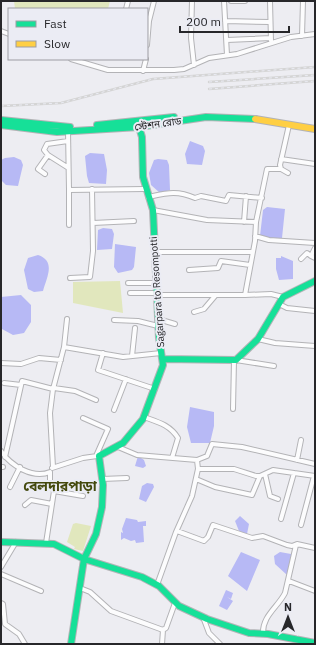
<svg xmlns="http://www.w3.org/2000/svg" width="316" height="645" font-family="'IBM Plex Sans','Noto Sans Bengali',sans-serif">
<rect width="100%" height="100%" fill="#ededf2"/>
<path fill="#e1e7bd" d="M14,1h96l-2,8h-93z
M120,281l3,32 -50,-10v-21z
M76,523l15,3 -8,25 -9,-2 1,-2 -8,-5 6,-18z"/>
<path fill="#b7b9f5" d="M190,141l13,5 2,5 -3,14 -15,-1 -2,-10z
M90,153l14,1 3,16 -1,14 -17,-1 -2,-7 -2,-20z
M14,157l7,3 2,5 -5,21 -12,-1 -5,-5v-20l4,-2z
M158,159l9,1 2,5 1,25 -10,3 -9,-8 -2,-12 5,-13z
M267,207l18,2 -3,29 -5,2 -17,-4 3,-26z
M103,228l9,1 2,5 -2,15 -15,1 1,-20z
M115,244l21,3 -2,20 -2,3 -14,3 -4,-6z
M38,255c18,6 9,22 5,36l-9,1 -6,-3 -4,-19 4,-12z
M281,256l12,5v18l-14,1 -3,-11v-11h5z
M21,295l10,10v17l-7,11 -11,2 -11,-6 -1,-32z
M190,407l24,5v14l-4,17h-19l-4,-16z
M138,456l6,4 2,6 -3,2 -8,-2z
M147,483l6,1 1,3 -8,15 -7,-3 3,-13z
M240,516l9,8 -2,10 -8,-3 -4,-10z
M126,518l11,2 1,2 8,-1v5h-3l1,16 -8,1 -1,-3 -4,1 -7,-3 -3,2v-8l2,1 -1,-4z
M241,552l19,8 -13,31 -19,-15z
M280,552l11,2 1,2 -5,19 -12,-11 -1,-8z
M226,590l7,3 -2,6 -4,-2 6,4 -6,9 -8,-4z"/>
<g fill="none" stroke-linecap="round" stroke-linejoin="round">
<defs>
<path id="street" d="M192,1l-1,37 3,27
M224,1l3,54
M231,1h14
M270,1l1,40
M126,9l2,-8
M147,20l2,1 -2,24
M149,21l5,-20
M225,21l45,1
M1,31l8,3
M302,36l1,-35
M227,40l44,-2
M71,59l37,11h66l10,-1 25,-11 28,-4 54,-17 24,-3
M143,71l3,-12
M68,131l1,59 76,-1
M48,155l-4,-5 3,-6 21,-3
M281,159l34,5
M288,173l-7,-4 -1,-4 9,-40
M45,174l-7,-5 10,-14 19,12
M69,190v35
M148,197c19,-4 29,-7 47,1l6,-2 25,5 3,-6 33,3
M153,210l54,10 49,2 11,-53h14
M244,222l2,-26
M256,222l-1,19 -10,54 26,-1 12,3
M93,223l41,-2
M255,236l14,4 46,3
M315,248l-4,8 4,2
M154,252h99
M301,259l6,-6 4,3
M189,270l29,-2 3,-7 29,4
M70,278l20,-1 3,-26 -1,-62
M128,283h28
M130,293h27
M157,295h88
M279,304l8,4 28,3
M194,312l10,-3 11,-13
M158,319l17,5
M114,320l24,1 20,5
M258,339l17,4 40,3
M64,347l3,-28
M103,353l-5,17 57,19
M132,356l3,-28
M236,360l38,6
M1,363l20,1 18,-6 22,2
M4,383l17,2
M54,388l21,3 21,9
M233,409l1,-49
M114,410l12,-31
M144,417c14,5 26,8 34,21l-6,20
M83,418l25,11 -12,27
M118,447l19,8 60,5
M1,451c10,15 32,28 49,21v13l4,6 -8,52
M5,457l17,-76 31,8
M297,460l4,-20
M1,467h2
M53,467l-3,-54 3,-24 11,-42 59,10 38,-4
M52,468l31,-10 14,-2
M198,469h36l22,7h4l13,-6 42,6
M265,474l5,22 8,3
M102,479l25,-1
M196,479l19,8 37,8 8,-19
M10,487l10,-20
M54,491l29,5
M25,505l6,-5 21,4
M281,519l13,-46
M301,525l13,-49
M177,531l27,10 4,-4 5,-12 39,13 11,-2 24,9 5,1 5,-2 18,4
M1,567l15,-25
M1,574l40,17
M289,581l26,10
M157,585l19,-53 16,-36 6,-27 -1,-9 10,-4 5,-12 30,3 73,17
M80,588l10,4 21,19 52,19 3,-2 9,-25
M1,603l2,1 2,20 14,10 6,10
M203,617l6,16 11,11
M263,634c-1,-18 15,-27 22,-41l11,-48
M162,644l1,-14"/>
<path id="fast" d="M1,120l69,7
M1,125l56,7 82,-5 67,-10 49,2
M97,125l77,-8
M163,359l73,1 22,-21 25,-42 32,-16
M1,542l53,2 30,15 58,18 17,9 20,20 28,13 42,14 19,1 47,9
M71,644l13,-85 12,-25 6,-27 1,-22 -4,-29 24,-13 20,-24 20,-54 -4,-27 -6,-128 -10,-33 -1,-40 -3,-10"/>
<path id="slow" d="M255,119l60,10"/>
</defs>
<use href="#street" stroke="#b3b3b6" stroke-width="6"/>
<use href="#fast" stroke="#b3b3b6" stroke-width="8"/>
<use href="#slow" stroke="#b3b3b6" stroke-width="8"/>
<use href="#street" stroke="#fcfcfd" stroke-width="4"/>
<use href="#fast" stroke="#16e098" stroke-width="6"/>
<use href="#slow" stroke="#ffcf43" stroke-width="6"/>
<defs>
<path id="rail" d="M209,82l106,-7
M209,89l106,-8
M1,106l60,-3 92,-24 162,-12"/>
</defs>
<use href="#rail" stroke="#d4d4d4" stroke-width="2.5"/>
<use href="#rail" stroke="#ebecf4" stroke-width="1" stroke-dasharray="3" stroke-linecap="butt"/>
</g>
<g text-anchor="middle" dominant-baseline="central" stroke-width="4" stroke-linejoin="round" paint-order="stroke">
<g font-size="10" fill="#27272a" stroke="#ebecf4">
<text transform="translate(158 124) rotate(-8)">স্টেশন রোড</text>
<text transform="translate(157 292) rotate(-94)">Sagarpara to Resompotti</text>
</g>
<g font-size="14" font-weight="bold" fill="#44490d" stroke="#ebecf4">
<text x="60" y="486">বেলদারপাড়া</text>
</g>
</g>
<rect width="316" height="645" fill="none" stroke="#27272a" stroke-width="4"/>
<rect x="8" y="8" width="140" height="52" fill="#ebecf4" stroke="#9d9da3"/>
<rect x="16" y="21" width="20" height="6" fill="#16e098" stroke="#9d9da3"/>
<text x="44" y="28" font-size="12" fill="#27272a">Fast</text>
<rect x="16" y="41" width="20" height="6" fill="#ffcf43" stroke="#9d9da3"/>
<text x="44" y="48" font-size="12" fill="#27272a">Slow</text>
<g transform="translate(288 617)" stroke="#ebecf4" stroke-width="3" paint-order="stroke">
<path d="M0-3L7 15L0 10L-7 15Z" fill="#27272a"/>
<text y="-6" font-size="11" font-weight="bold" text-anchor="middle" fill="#27272a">N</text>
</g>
<path d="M180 26v6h109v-6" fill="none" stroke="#27272a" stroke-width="2"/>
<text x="186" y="26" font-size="12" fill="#27272a" stroke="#ebecf4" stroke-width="3" paint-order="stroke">200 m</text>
</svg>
